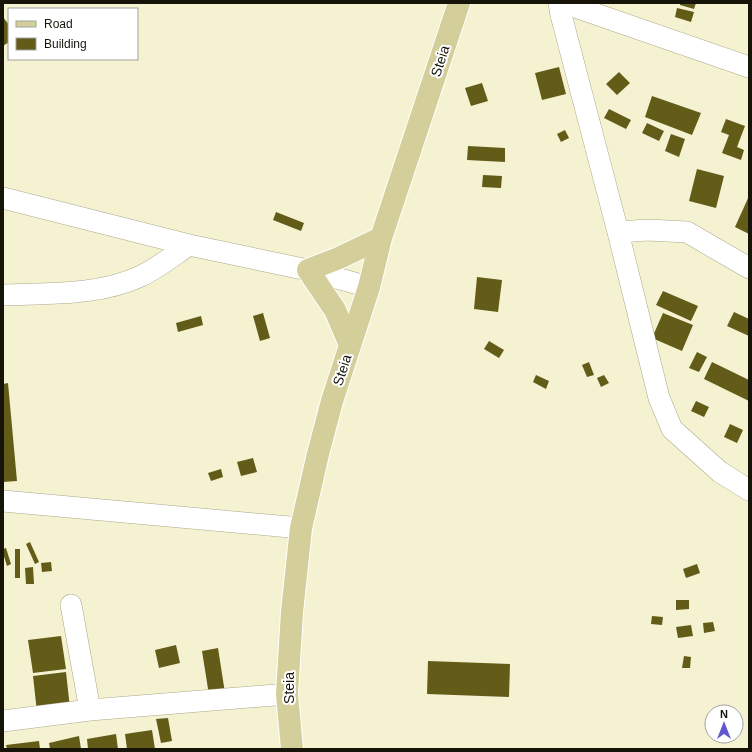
<svg xmlns="http://www.w3.org/2000/svg" width="752" height="752" font-family="Helvetica,sans-serif">
<rect width="100%" height="100%" fill="#f5f2d1"/>
<path fill="#635b18" d="M680,3h16l-2,6 -14,-4z
M677,8l17,4 -3,10 -16,-5z
M3,17l6,8v17l-6,4z
M559,67l7,27 -24,6 -7,-27z
M619,72l11,11 -13,12 -11,-11z
M482,83l6,18 -17,5 -6,-18z
M652,96l49,17 -9,22 -47,-18z
M609,109l22,11 -5,9 -22,-11z
M726,119l19,7 -8,21 7,3 -3,10 -19,-7 7,-18 -8,-3z
M647,123l17,8 -5,10 -17,-8z
M565,130l4,8 -8,4 -4,-8z
M671,134l14,5 -6,18 -14,-6z
M468,146l37,2v14l-38,-2z
M697,169l27,7 -8,32 -27,-7z
M483,175l19,1 -1,12 -19,-1z
M749,196v38l-14,-7z
M276,212l28,11 -3,8 -28,-11z
M477,277l25,3 -4,32 -24,-3z
M663,291l35,15 -7,15 -35,-16z
M734,312l15,7v17l-22,-10z
M263,313l7,25 -10,3 -7,-25z
M663,313l30,12 -11,26 -30,-13z
M201,316l2,9 -25,7 -2,-9z
M489,341l15,9 -5,8 -15,-9z
M697,352l10,5 -8,15 -10,-4z
M589,362l5,13 -7,2 -5,-12z
M712,362l37,18v21l-45,-22z
M536,375l13,6 -3,8 -13,-7z
M604,375l5,8 -8,4 -4,-9z
M8,383l9,98 -14,1v-98z
M696,401l13,6 -5,10 -13,-6z
M730,424l13,6 -6,13 -13,-6z
M253,458l4,14 -16,4 -4,-14z
M221,469l2,8 -12,4 -3,-8z
M30,542l9,20 -4,2 -9,-20z
M6,548l5,16 -4,2 -4,-13v-4z
M15,549h5v29h-5z
M51,562l1,9 -10,1 -1,-9z
M697,564l3,9 -14,5 -3,-9z
M33,567l1,17h-8l-1,-16z
M676,600h13v9l-13,1z
M652,616l11,1 -1,8 -11,-1z
M713,622l2,9 -11,2 -1,-10z
M691,625l2,11 -15,2 -2,-11z
M61,636l5,33 -33,4 -5,-33z
M176,645l4,18 -21,5 -4,-18z
M218,648l7,45 -16,2 -7,-44z
M684,656l7,1 -1,11h-8z
M428,661l82,3 -1,33 -82,-3z
M66,672l4,36 -33,4 -4,-36z
M168,718l4,23 -11,2 -5,-24z
M152,730l3,19h-28l-2,-15z
M116,734l2,15h-30l-1,-10z
M79,736l2,13h-31l-1,-6z
M39,741l1,8h-33l-1,-4z"/>
<g fill="none" stroke-linecap="round" stroke-linejoin="round">
<defs>
<path id="minor" d="M559,3l2,12 57,217 41,166 13,31 48,43 29,18
M564,3l185,64
M3,198l186,47 119,25 61,17
M618,232l30,-2 39,2 62,36
M3,295c46,-2 95,1 138,-19 17,-8 33,-21 48,-31
M3,501l298,27
M71,605l19,105
M3,721l87,-11 197,-16"/>
<path id="major" d="M350,345l-15,-35 -27,-40 31,-12 42,-20
M292,749l-5,-55 5,-82 9,-84 17,-74 14,-53 37,-114 12,-49 78,-235"/>
</defs>
<use href="#minor" stroke="#aca98a" stroke-width="22"/>
<use href="#major" stroke="#fff" stroke-width="24"/>
<use href="#minor" stroke="#fff" stroke-width="21"/>
<use href="#major" stroke="#d4ce9b" stroke-width="22"/>
</g>
<g text-anchor="middle" dominant-baseline="central" stroke-width="4" stroke-linejoin="round" paint-order="stroke">
<g font-size="14" fill="#161409" stroke="#fff">
<text transform="translate(440 61) rotate(-72)">Steia</text>
<text transform="translate(342 370) rotate(-72)">Steia</text>
<text transform="translate(289 688) rotate(-90)">Steia</text>
</g>
</g>
<rect width="752" height="752" fill="none" stroke="#161409" stroke-width="8"/>
<rect x="8" y="8" width="130" height="52" fill="#ffffff" stroke="#a2a19d"/>
<rect x="16" y="21" width="20" height="6" fill="#d4ce9b" stroke="#a2a19d"/>
<text x="44" y="28" font-size="12" fill="#161409">Road</text>
<rect x="16" y="38" width="20" height="12" fill="#635b18" stroke="#a2a19d"/>
<text x="44" y="48" font-size="12" fill="#161409">Building</text>
<g transform="translate(724 724)"><circle r="19" fill="#ffffff" stroke="#a2a19d"/>
<path d="M0-3L7 15L0 10L-7 15Z" fill="#6158d0"/>
<text y="-6" font-size="11" font-weight="bold" text-anchor="middle" fill="#161409">N</text>
</g>
</svg>
